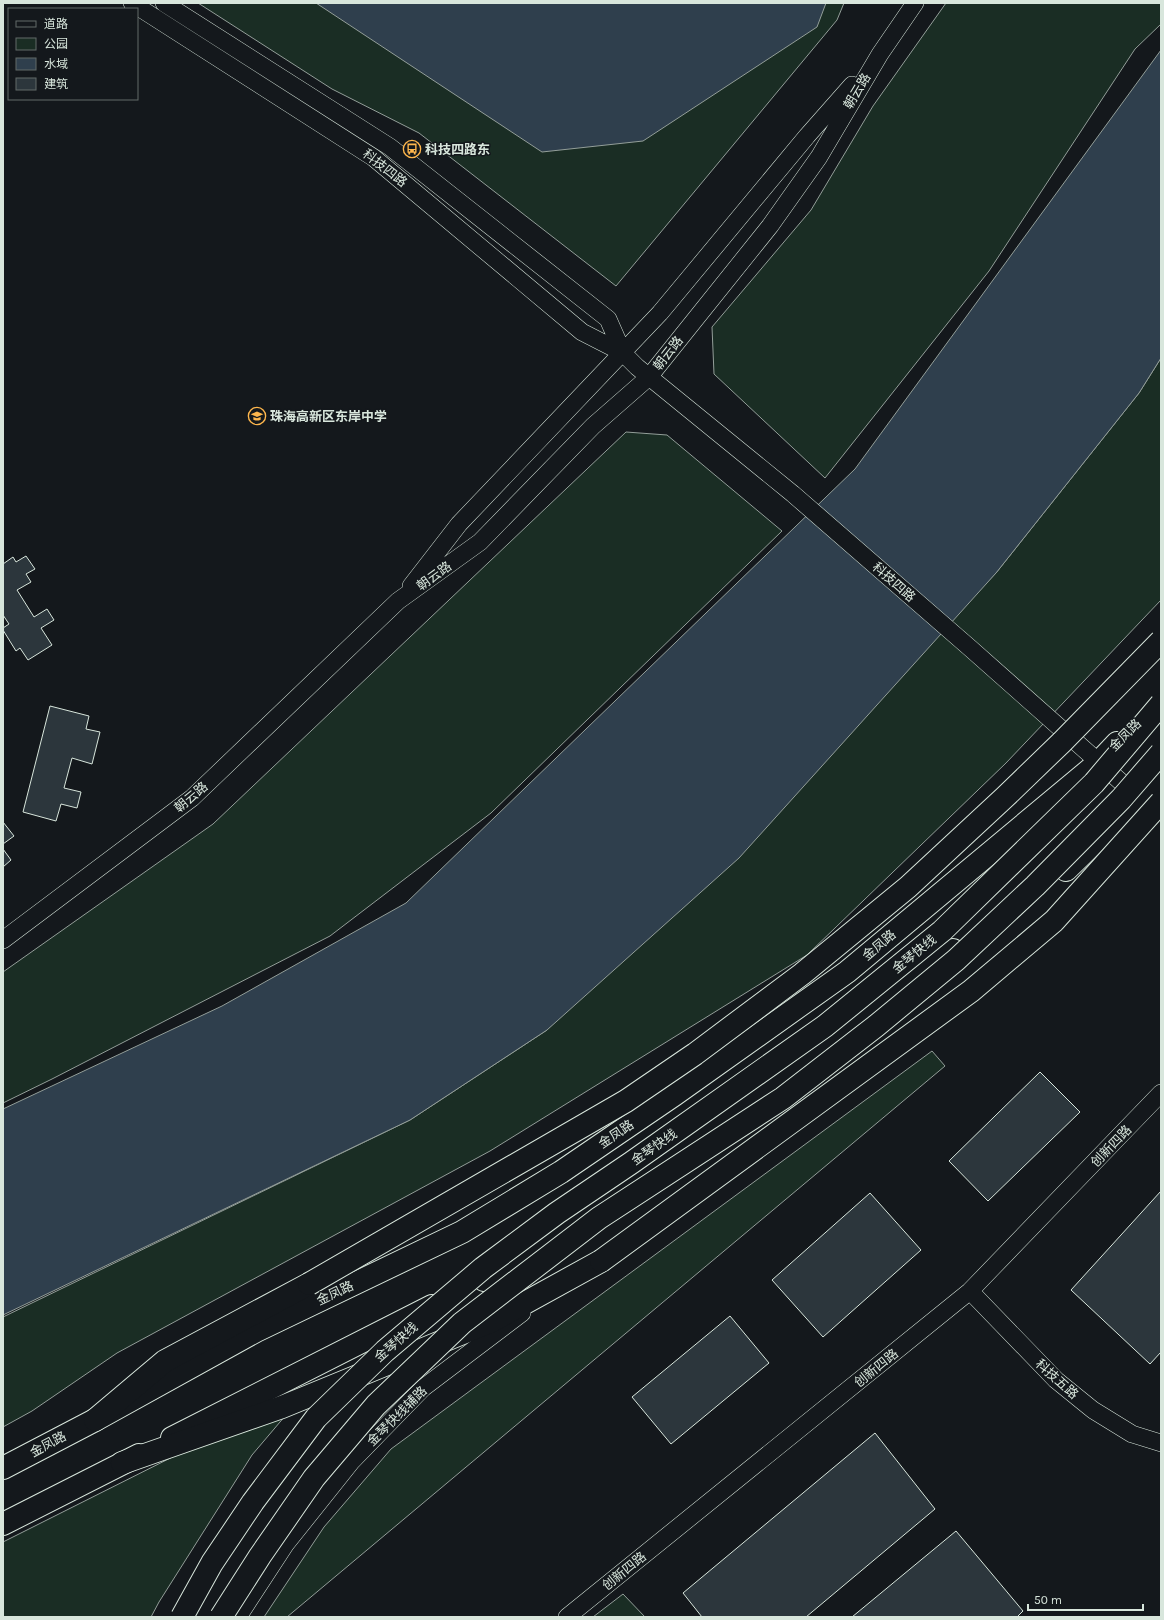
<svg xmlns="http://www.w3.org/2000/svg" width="1164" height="1620" font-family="Karla,'Noto Sans SC',sans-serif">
<rect width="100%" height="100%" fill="#14181c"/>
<path fill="#1a2d24" stroke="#939e99" d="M198,3h646l-7,17 -221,266 -197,-153 -87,-44z
M946,3h215v21l-26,25 -146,222 -164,207 -111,-104 -2,-47 99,-117 62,-104z
M1161,358v242l-155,163 -199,192 -317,196 -373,202 -85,58 -29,16v-110l407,-197 137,-90 449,-457 143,-180z
M626,432l41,3 115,96 -291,282 -161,123 -278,143 -49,24v-131l210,-148z
M932,1051l13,15 -658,551h-23l60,-90 67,-78z
M308,1389l-56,66 -93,147 -8,15h-148v-75z
M623,1594l22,23h-52z"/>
<path fill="#2f3f4d" stroke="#939e99" d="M316,3h510l-9,24 -174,114 -101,11z
M1161,50v308l-22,35 -143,180 -257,285 -192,172 -137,90 -407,195v-206l219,-103 184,-103 449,-434z"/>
<path fill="#2c363c" stroke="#d8e6dc" d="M26,556l9,13 -9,5 5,8 -14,8 17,27 13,-8 7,11 -13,8 11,17 -24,15 -8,-12 -4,3 -13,-21v-2l6,-4 -6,-9v-51l10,-7 3,5z
M50,706l39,10 -3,13 14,3 -8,32 -20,-6 -8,30 17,4 -4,16 -16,-4 -5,17 -33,-9z
M3,822l11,14 -11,8z
M3,849l8,11 -8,7z
M1040,1072l40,40 -92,89 -39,-40z
M1161,1191v161l-11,12 -79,-74z
M870,1193l51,57 -98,87 -51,-57z
M730,1316l39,47 -98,81 -39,-47z
M875,1433l60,76 -129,108h-104l-19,-24z
M956,1531l67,80 -6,6h-165z"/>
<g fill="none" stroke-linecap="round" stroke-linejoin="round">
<defs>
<path id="minor" d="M132,3l242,155 208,174 41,21 14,14 156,127 177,154 168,149
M164,3l226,144 218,172 15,34
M411,586l48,-62 201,-211 147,-177 45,-51
M3,940l189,-142 206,-197 82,-59 113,-116 56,-49 121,-151 49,-69 61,-103 35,-51
M970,1291l86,89 37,30 39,24 29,9
M238,1617l47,-72 67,-84 71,-73 99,-75
M567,1617l403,-326 191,-198"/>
<path id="major" d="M1066,870l74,-72 21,-23
M484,1280l250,-172 219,-158
M172,1438l260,-132
M3,1468l92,-48 161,-89 206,-99 99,-60 113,-77 173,-123 252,-210 18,-19
M3,1524l136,-69"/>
<path id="highway" d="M95,1420l70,-59 144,-77
M122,1463l160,-56 210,-86 109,-60"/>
</defs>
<use href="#minor" stroke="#d8e6dc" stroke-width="18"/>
<use href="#major" stroke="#d8e6dc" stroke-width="24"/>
<use href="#highway" stroke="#d8e6dc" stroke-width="24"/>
<use href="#minor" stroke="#14181c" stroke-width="17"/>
<use href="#major" stroke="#14181c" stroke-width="22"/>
<use href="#highway" stroke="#14181c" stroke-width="22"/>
<defs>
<path id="highway-bridge" d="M601,1261l370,-270 83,-70 107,-119
M309,1284l317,-183 69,-47 107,-80 106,-87 97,-90 57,-55 99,-101
M182,1617l30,-54 41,-61 63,-84 69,-67 98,-83 74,-55 74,-50 194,-137 117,-95 152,-148 67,-79
M221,1617l39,-61 54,-78 62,-73 86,-82 137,-105 184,-120 93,-72 80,-66 79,-74 86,-87 40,-46"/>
</defs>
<use href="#highway-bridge" stroke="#d8e6dc" stroke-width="24" stroke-linecap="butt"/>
<use href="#highway-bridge" stroke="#14181c" stroke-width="22"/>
</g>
<defs>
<symbol id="bus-ring" viewBox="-11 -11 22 22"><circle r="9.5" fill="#14181c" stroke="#ffb74d" stroke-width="1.5"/><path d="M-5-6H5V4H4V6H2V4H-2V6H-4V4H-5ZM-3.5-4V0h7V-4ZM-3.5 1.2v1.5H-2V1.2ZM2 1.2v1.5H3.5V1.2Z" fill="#ffb74d"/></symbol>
<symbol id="school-ring" viewBox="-11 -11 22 22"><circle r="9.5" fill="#14181c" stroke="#ffb74d" stroke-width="1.5"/><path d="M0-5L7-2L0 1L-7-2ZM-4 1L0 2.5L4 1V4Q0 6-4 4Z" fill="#ffb74d"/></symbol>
</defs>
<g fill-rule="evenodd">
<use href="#bus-ring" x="402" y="139" width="20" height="20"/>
<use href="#school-ring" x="247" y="406" width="20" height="20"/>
</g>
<g text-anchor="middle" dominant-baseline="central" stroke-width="3" stroke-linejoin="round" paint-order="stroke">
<g font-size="13" fill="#d8e6dc" stroke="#14181c">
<text transform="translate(857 91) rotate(-59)">朝云路</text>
<text transform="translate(385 168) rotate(38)">科技四路</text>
<text transform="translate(668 353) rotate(-52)">朝云路</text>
<text transform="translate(434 576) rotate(-36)">朝云路</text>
<text transform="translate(894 582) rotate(41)">科技四路</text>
<text transform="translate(1125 735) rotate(-45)">金凤路</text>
<text transform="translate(191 797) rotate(-40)">朝云路</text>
<text transform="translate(879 945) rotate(-40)">金凤路</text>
<text transform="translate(914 954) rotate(-39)">金琴快线</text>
<text transform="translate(616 1134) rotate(-34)">金凤路</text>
<text transform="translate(1111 1146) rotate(-46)">创新四路</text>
<text transform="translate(654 1147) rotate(-35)">金琴快线</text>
<text transform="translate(335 1293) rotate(-25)">金凤路</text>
<text transform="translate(396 1342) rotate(-41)">金琴快线</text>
<text transform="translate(876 1368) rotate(-39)">创新四路</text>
<text transform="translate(1057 1379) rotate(42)">科技五路</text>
<text transform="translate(397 1416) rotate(-45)">金琴快线辅路</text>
<text transform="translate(48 1444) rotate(-28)">金凤路</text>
<text transform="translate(624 1571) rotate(-39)">创新四路</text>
</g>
<g font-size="13" font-weight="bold" fill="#d8e6dc" stroke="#14181c" text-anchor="start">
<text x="425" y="149">科技四路东</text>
<text x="270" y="416">珠海高新区东岸中学</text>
</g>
</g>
<rect width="1164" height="1620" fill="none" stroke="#d8e6dc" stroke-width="8"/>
<rect x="8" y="8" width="130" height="92" fill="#14181c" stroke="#626a69"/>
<rect x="16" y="21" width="20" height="6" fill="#14181c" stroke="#626a69"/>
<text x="44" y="28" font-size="12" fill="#d8e6dc">道路</text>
<rect x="16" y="38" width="20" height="12" fill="#1a2d24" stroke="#626a69"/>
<text x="44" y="48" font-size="12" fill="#d8e6dc">公园</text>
<rect x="16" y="58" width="20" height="12" fill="#2f3f4d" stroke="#626a69"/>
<text x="44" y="68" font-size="12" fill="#d8e6dc">水域</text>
<rect x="16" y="78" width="20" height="12" fill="#2c363c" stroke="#626a69"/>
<text x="44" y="88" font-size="12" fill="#d8e6dc">建筑</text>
<path d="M1028 1604v6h115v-6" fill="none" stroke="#d8e6dc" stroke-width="2"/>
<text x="1034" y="1604" font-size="12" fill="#d8e6dc" stroke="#14181c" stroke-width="3" paint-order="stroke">50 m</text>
</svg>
